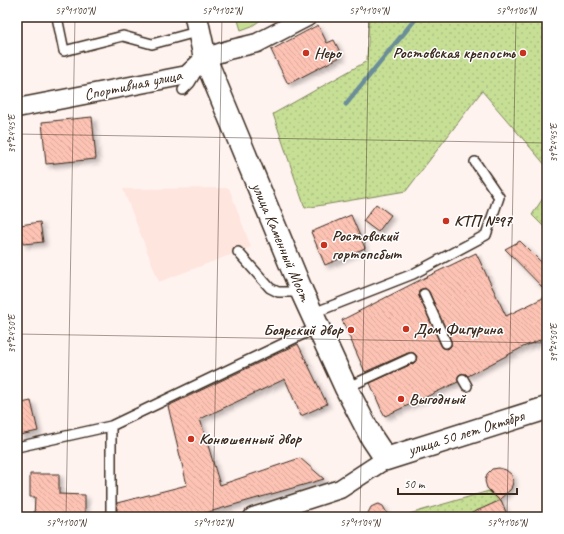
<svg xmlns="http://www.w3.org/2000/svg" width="564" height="534" font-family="Caveat,sans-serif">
<defs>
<pattern id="grass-dots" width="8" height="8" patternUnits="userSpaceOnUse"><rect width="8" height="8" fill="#c6df95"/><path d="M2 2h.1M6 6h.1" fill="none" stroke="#abc080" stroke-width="1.8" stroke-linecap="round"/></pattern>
<pattern id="building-back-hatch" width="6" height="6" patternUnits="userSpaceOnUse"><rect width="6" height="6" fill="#fdc3b4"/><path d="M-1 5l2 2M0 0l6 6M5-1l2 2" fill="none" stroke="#daa89a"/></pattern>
<filter id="shadow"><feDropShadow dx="3.5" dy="3.5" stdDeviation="2" flood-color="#0004"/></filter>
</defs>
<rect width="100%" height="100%" fill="#fff3f0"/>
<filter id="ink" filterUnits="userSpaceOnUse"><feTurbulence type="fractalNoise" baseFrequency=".025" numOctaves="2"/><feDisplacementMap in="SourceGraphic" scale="8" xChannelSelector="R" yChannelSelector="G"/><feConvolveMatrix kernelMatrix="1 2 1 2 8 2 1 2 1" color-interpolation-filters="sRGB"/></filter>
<g filter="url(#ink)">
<path fill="#fee5de" d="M229,188l22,59 -92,35 -36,-93z"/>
<path fill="url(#grass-dots)" stroke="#80845a" d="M369,17h178v150l-65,-76 -76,100 -101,17 -32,-94 94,-53z
M547,192v38l-15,-15z
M489,491l3,3 7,2 9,21h-109z"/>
<path fill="#c6df95" stroke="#80845a" d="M237,17h28l-13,9 -11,4z"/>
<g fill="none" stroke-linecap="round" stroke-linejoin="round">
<path stroke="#6a8d98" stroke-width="5" d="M346,104l71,-87"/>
</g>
<path fill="url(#building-back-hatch)" stroke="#3b2a1e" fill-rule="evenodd" filter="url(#shadow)" d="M318,25l9,18 7,-3 8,16 -54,28 -17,-34z
M92,117l4,42 -50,5 -4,-42z
M376,204l15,11 -13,17 -15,-11z
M351,215l14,33 -40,17 -14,-33z
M40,222l3,20 -20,2 -3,-19z
M520,241l27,27v24l-42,-43z
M476,253l30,63 41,-20v41l-24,10 -55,29 -2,-2h-6l-2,2v6l-73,34 -4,-7 -11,-26 44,-20 2,-2 1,-5 -3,-3h-6l-43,19 -23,-52 72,-37zM425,288l4,4 22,49v5l-3,3 -5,-1 -2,-3 -22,-49v-6z
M298,344l29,60 -26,12 -16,-37 -85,40 20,66 80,-27 24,21 -129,37 -1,-3 -13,4h-64v-14l70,-18 -19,-79z
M31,401l7,30 -18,4 -3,-14v-17z
M499,468l7,2 6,5 1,7 -2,7 -12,11 -12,-12 -2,-7 2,-7 5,-5z
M30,474h29v20l26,1v22h-51l1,-20h-5z
M501,500l7,17h-45z
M379,504l4,2 6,11h-23l5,-10 4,-2z"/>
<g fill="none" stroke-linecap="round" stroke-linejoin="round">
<defs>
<path id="service" d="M57,17l7,34 59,-15 29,8 37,-10 9,-7
M183,90l7,-7 6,-10
M238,252l32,36 8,4h24
M424,294l22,49
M311,314l102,-40 73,-39 13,-38 -24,-35
M463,379l4,7
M346,388l65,-30
M17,447l94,-21 207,-99
M111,517v-91"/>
<path id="minor" d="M17,108l170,-33 18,-17 23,-8 29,-7 50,-26
M253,517l87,-28 46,-30"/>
<path id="tertiary" d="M196,17l9,41 97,234 44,96 26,50 14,21 161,-51"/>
</defs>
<use href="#service" stroke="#3b2a1e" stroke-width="12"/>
<use href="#minor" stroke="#3b2a1e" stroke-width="21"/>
<use href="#tertiary" stroke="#3b2a1e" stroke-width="25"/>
<use href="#service" stroke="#fff" stroke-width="9"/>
<use href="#minor" stroke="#fff" stroke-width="18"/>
<use href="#tertiary" stroke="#fff" stroke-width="22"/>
</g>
</g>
<path fill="none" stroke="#3b2a1e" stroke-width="1" stroke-opacity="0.45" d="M17,134l530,9M17,334l530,9M66,517l9,-500M213,517l9,-500M360,517l9,-500M507,517l9,-500"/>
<g fill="#c8321e" stroke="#fff" stroke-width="1.5">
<circle cx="306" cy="53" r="4"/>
<circle cx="523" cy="53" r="4"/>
<circle cx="446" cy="221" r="4"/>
<circle cx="324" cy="245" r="4"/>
<circle cx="406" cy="329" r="4"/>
<circle cx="351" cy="330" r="4"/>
<circle cx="401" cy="399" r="4"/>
<circle cx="191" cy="439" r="4"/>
</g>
<g text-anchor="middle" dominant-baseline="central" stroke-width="3" stroke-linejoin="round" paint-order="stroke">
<g font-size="16" font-weight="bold" fill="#3b2a1e" stroke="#fff" text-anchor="start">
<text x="314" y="53">Неро</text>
<text x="515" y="53" text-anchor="end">Ростовская крепость</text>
<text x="454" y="221">КТП №97</text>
<text x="332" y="236">Ростовский<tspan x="332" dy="18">гортопсбыт</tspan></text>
<text x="414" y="329">Дом Фигурина</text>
<text x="343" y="330" text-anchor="end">Боярский двор</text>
<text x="409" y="399">Выгодный</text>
<text x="199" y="439">Конюшенный двор</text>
</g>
<g font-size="16" fill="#3b2a1e" stroke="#fff">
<text transform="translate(133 85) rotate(-12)">Спортивная улица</text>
<text transform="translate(281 242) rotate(67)">улица Каменный Мост</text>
<text transform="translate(466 433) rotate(-17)">улица 50 лет Октября</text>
</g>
</g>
<rect width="564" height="534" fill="none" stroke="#fff" stroke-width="44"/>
<path d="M398 488v6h119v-6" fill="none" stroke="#3b2a1e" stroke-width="2"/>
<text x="404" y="488" font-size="12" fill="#3b2a1e" stroke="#ffffff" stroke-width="3" paint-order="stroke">50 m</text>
<rect x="22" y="22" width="520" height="490" fill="none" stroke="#3b2a1e" stroke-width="1.5"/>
<g font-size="10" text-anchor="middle" fill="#3b2a1e">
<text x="75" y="14">57°11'00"N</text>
<text x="222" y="14">57°11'02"N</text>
<text x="369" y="14">57°11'04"N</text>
<text x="516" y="14">57°11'06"N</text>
<text transform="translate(11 134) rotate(-90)" y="4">39°24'45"E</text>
<text transform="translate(553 143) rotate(-90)" y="4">39°24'45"E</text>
<text transform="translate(11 334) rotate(-90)" y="4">39°24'50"E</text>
<text transform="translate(553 343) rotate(-90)" y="4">39°24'50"E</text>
<text x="66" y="526">57°11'00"N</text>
<text x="213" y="526">57°11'02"N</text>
<text x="360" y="526">57°11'04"N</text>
<text x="507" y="526">57°11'06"N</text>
</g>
</svg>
